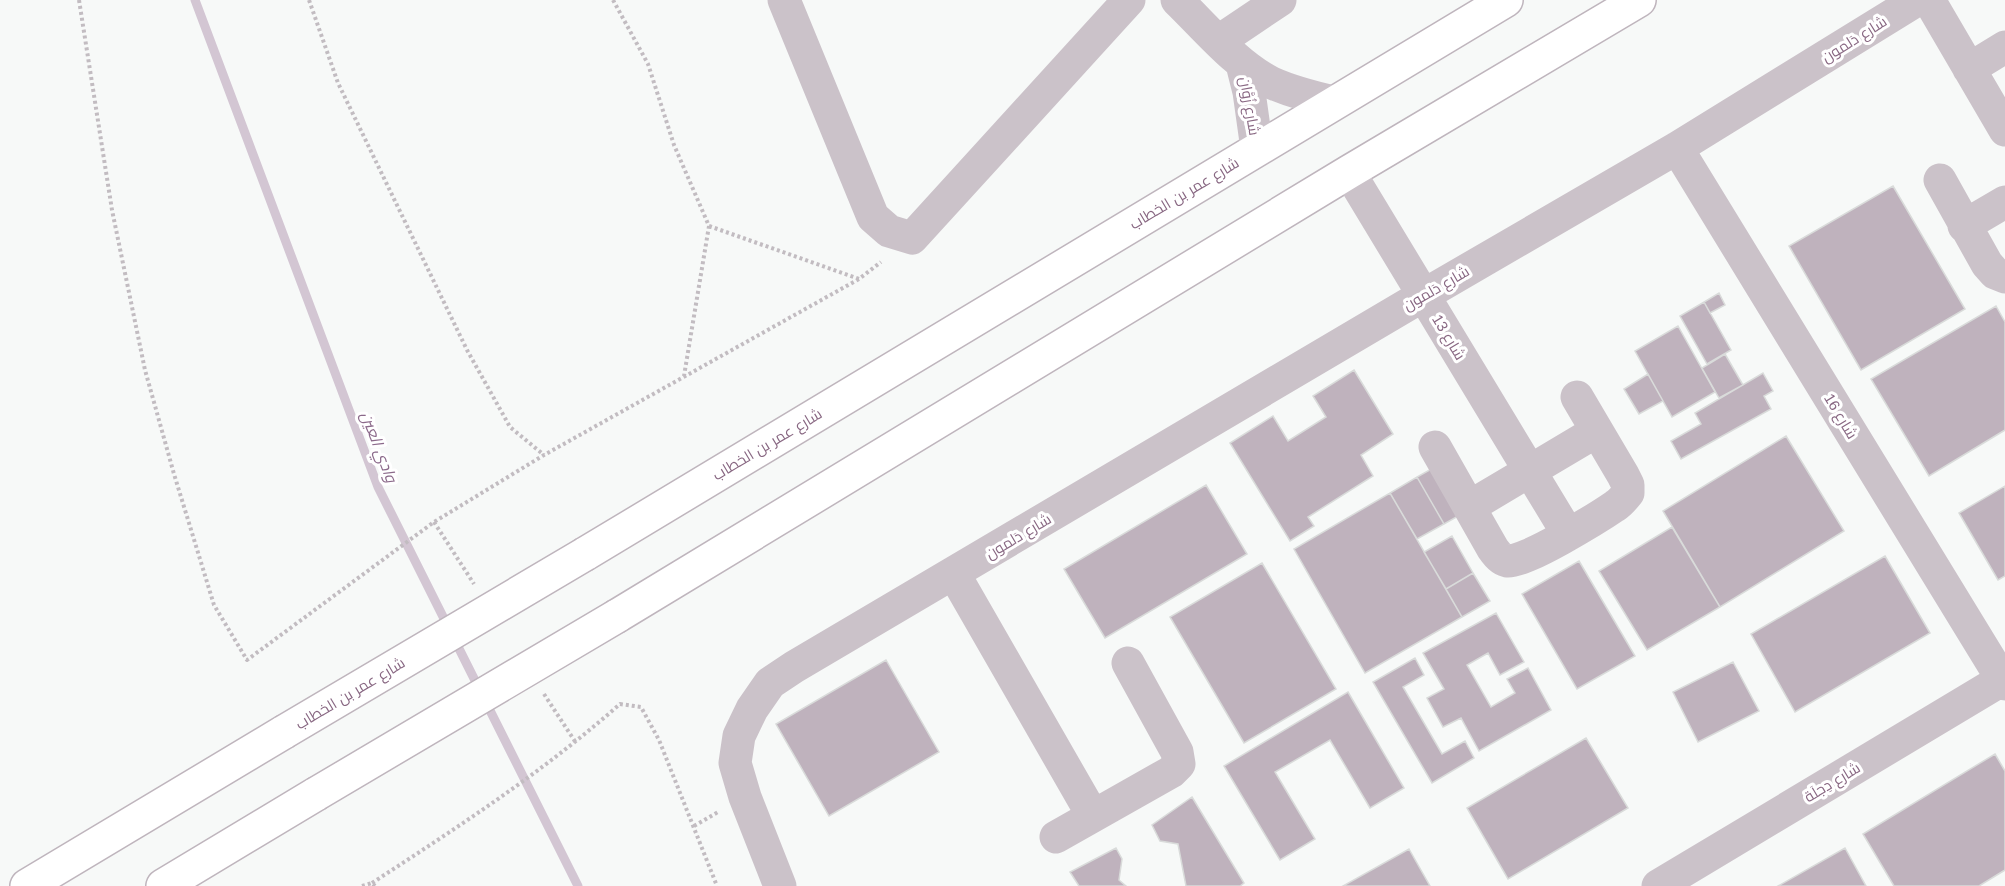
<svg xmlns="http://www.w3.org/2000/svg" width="2005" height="886" font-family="Arial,Cairo,sans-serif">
<rect width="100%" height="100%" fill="#f7f9f8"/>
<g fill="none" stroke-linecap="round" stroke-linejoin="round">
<path stroke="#d3c6d3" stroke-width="9" d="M195,0l183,487 200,399"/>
</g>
<path fill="#bfb2bd" stroke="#d9dbda" stroke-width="1.5" d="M1893,186l72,123 -104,61 -72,-124z
M1719,293l6,12 -15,8 -6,-11z
M1704,302l27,48 -24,14 -27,-48z
M1996,306l9,16v108l-76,46 -58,-97z
M1678,326l37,66 -43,25 -37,-66z
M1725,354l18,31 -24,13 -17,-30z
M1354,370l39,64 -32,21 12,21 -65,41 6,9 -24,15 -60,-98 43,-27 15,25 38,-24 -13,-21z
M1763,373l10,18 -9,5 7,13 -90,50 -10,-18 30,-17 -6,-11z
M1648,374l15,27 -24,13 -15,-25z
M1786,436l58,95 -124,76 -57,-96z
M1442,463l27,47 -25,14 -27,-47z
M1417,477l27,47 -27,15 -27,-46z
M1206,485l41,69 -142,84 -41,-69z
M2005,486v90l-7,4 -39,-67z
M1390,493l72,124 -97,56 -71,-124z
M1672,527l48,80 -73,43 -48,-79z
M1452,536l21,37 -27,16 -22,-37z
M1885,556l45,77 -135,79 -44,-78z
M1579,561l56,95 -58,33 -55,-95z
M1262,563l74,126 -92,54 -74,-126z
M1473,573l17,28 -28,16 -16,-28z
M1496,613l28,49 -24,13 -12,-22 -21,12 24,42 24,-14 -8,-14 21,-11 23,42 -72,41 -18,-33 -18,9 -16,-29 17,-9 -21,-36z
M1415,658l9,17 -21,12 39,67 23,-13 9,17 -42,25 -59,-101z
M886,660l53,92 -110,64 -53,-92z
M1733,662l26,49 -61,31 -25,-50z
M1348,692l56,96 -34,20 -40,-68 -55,32 40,67 -35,21 -56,-94z
M1586,738l42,70 -120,71 -41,-71z
M1995,754l10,17v99l-26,16h-85l-31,-52z
M1192,797l52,86 -4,3h-54l-8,-42 -18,-3 -8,-16z
M1116,848l6,11 -3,21 7,6h-47l-9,-14z
M1845,848l21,38h-88z
M1409,849l21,37h-87z"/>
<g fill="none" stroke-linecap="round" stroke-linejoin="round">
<defs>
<path id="major" d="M585,554l921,-554
M617,616l732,-444 290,-172
M27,886l257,-154
M163,886l153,-92"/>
</defs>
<use href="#major" stroke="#bfb5bd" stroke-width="36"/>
<path stroke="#c2bcc1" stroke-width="4" stroke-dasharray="3 3" stroke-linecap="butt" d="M79,0l33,210 33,160 29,104 40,131 33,55 187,-138 110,-67 315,-176 22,-17
M309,0l29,83 129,267 43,77 34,28
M613,0l35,64 26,81 35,81 -25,150
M709,226l150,53
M434,522l40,62
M544,694l32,49
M694,826l24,-14
M372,883c86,-56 171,-111 248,-179l21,3 18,33 58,146
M362,886l10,-3 3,3"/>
<path stroke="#cbc2c9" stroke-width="33" d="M784,0l89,217 16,14 23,7 217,-238
M1177,0c28,27 60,66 95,83 20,9 40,14 62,19
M1929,0l76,130
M1219,41l61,-41
M1242,64l7,28 8,57
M1969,69l36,-22
M1677,148l328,536
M1349,172l219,362
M1940,180l47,84 8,9 10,4
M1964,226l41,-24
M1435,447l58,102c4,5 7,10 14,12 16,3 92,-44 108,-55 5,-3 9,-8 13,-13v-8l-5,-10 -46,-78
M1469,507l128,-76
M954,574l139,242
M1056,837l115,-65 8,-8 -2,-12 -49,-89
M780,886l-35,-89 -10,-34 4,-27 13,-27 18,-26 24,-16 630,-372 253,-147 240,-148
M1658,886l347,-208"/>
<use href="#major" stroke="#fff" stroke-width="33"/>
<defs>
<path id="major-bridge" d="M284,732l301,-178
M316,794l301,-178"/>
</defs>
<use href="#major-bridge" stroke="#bfb5bd" stroke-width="36" stroke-linecap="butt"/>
<use href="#major-bridge" stroke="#fff" stroke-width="33"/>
</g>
<g text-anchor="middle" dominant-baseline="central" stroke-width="6" stroke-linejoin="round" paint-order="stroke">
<g font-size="15" fill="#886782" stroke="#fff">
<text transform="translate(1854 39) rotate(-32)">شارع دَلمون</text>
<text transform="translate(1250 106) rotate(80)">شارع زُوَّان</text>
<text transform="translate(1184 193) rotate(-31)">شارع عمر بن الخطاب</text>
<text transform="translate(1436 288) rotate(-30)">شارع دَلمون</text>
<text transform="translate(1449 337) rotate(59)">شارع 13</text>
<text transform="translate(1841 416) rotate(59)">شارع 16</text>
<text transform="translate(767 444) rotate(-31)">شارع عمر بن الخطاب</text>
<text transform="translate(1018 536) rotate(-31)">شارع دَلمون</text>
<text transform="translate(350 693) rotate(-31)">شارع عمر بن الخطاب</text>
<text transform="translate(1832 782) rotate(-31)">شارع دِجلَة</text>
</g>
<g font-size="16" font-style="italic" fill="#8b698a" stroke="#fff">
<text transform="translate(379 447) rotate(69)">وادي العين</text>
</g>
</g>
</svg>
